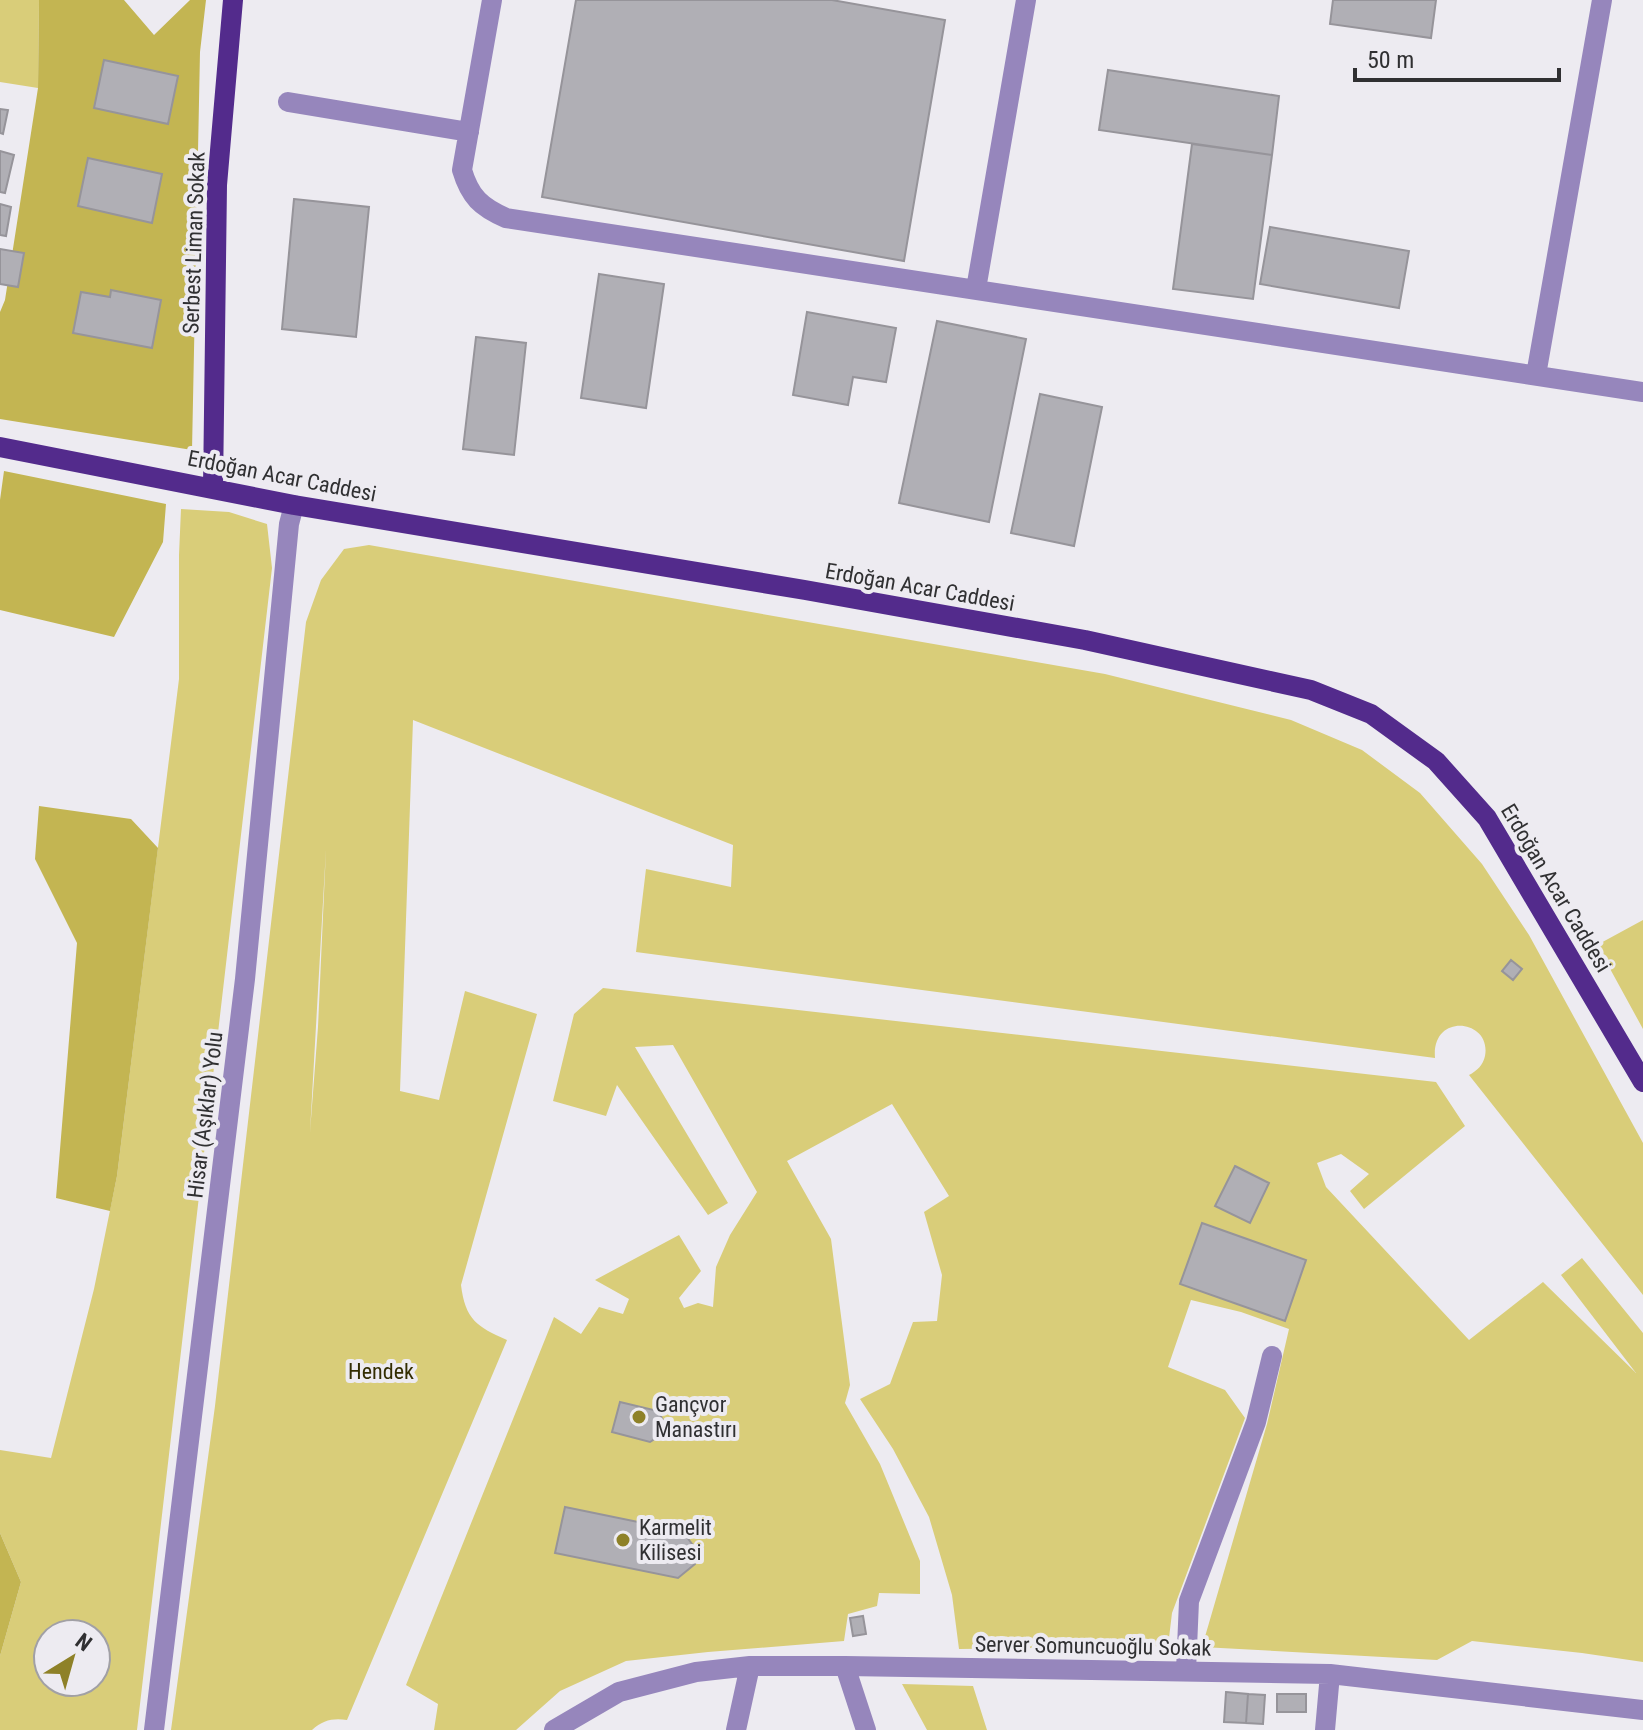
<svg xmlns="http://www.w3.org/2000/svg" width="1643" height="1730" font-family="'Roboto Condensed',sans-serif">
<rect width="100%" height="100%" fill="#edebf1"/>
<path fill="#d9cd79" fill-rule="evenodd" d="M0,0h39l-1,88 -38,-6z
M181,509l48,3 38,12 5,44 -135,1162h-137v-74l21,-74 -21,-49v-83l51,8 43,-169 23,-113 62,-497v-124zM48,1634h48v48h-48z
M369,545l736,129 186,46 71,30 58,43 62,71 47,71 114,208v152l-174,-220c8,-4 14,-10 16,-19 7,-37 -54,-44 -50,2l-799,-106 10,-83 85,18 2,-42 -320,-125 -13,371 39,9 26,-109 72,23 -76,271c4,34 16,42 46,55l-160,380c-14,-2 -24,0 -35,10h-141l44,-324 91,-784 15,-42 23,-31zM326,849l-8,178 -8,105z
M1643,920v109l-46,-84z
M603,988l833,94 29,44 -101,83 -14,-18 19,-17 -28,-20 -24,9 9,24 143,153 74,-58 93,91 -75,-98 21,-17 61,75v329l-61,-9 -110,-12 -35,19 -235,-13 65,-223 22,-95 -48,-17 -50,-12 -23,67 57,23 20,28 -73,195 -4,33 -209,3 -7,-54 -23,-78 -36,-68 -33,-50 30,-15 23,-62 24,-1 5,-46 -18,-63 25,-16 -57,-92 -105,57 44,78 19,146 -5,18 35,61 40,97v33l-41,-1 -2,13 -29,8 -4,27 -136,11 -82,9 -66,30 -44,39h-82l4,-26 -32,-19 148,-368 27,17 18,-27 24,7 6,-15 -34,-19 84,-45 22,36 -22,27 5,10 14,-5 15,4 3,-40 14,-32 27,-43 -84,-147 -38,2 93,156 -20,12 -91,-130 -11,31 -53,-15 21,-87z
M902,1684l71,2 14,44h-60z"/>
<path fill="#c3b552" d="M39,0h85l30,35 36,-35h16l-6,52 -8,398 -192,-31v-107l5,-12 33,-212z
M4,471l162,33 -3,38 -49,95 -114,-27v-110z
M39,806l92,13 27,29 -41,328 -7,35 -54,-13 21,-255 -42,-84z
M0,1533l21,49 -21,74z"/>
<path fill="#b0afb5" stroke="#96949a" stroke-width="2" d="M576,0h256l113,20 -41,241 -362,-64z
M1333,0h103l-5,38 -101,-14z
M104,60l74,16 -10,48 -74,-16z
M1108,70l171,26 -7,59 -173,-25z
M0,109l8,1 -5,24 -3,-1z
M1192,144l80,11 -19,144 -80,-10z
M0,151l14,4 -9,38 -5,-1z
M88,158l74,16 -10,49 -74,-17z
M294,199l75,8 -13,130 -74,-8z
M0,204l11,3 -5,29 -6,-1z
M1270,227l139,24 -10,57 -139,-24z
M0,249l24,4 -6,34 -18,-3z
M599,274l65,10 -18,124 -65,-10z
M111,290l50,10 -9,48 -79,-15 8,-41 29,5z
M807,312l89,16 -10,54 -33,-5 -5,28 -55,-10z
M937,321l89,18 -37,183 -90,-19z
M476,337l50,6 -12,112 -51,-6z
M1040,394l62,13 -28,139 -63,-13z
M1511,960l11,9 -9,11 -11,-9z
M1235,1166l34,17 -19,40 -35,-17z
M1202,1223l104,37 -21,61 -105,-37z
M620,1402l38,9 6,11 -5,14 -9,6 -38,-10z
M565,1507l117,24 14,18 -1,15 -17,14 -123,-25z
M863,1616l3,18 -13,2 -3,-18z
M1226,1692l22,2 -2,29 -22,-1z
M1248,1694l17,1 -2,29 -17,-1z
M1277,1694h29v18h-29z"/>
<g fill="none" stroke-linecap="round" stroke-linejoin="round">
<path stroke="#9686bc" stroke-width="20" d="M492,0l-30,170c8,27 19,37 44,48l1137,174
M288,102l181,30
M976,289l50,-289
M1536,375l66,-375
M845,1666l21,64
M1186,1671l3,-70 67,-179 16,-66
M154,1730l91,-751 44,-455 5,-19
M554,1730l65,-38 77,-20 54,-6h95l485,8 313,36
M736,1730l14,-64
M1325,1730l5,-56"/>
<path stroke="#532b8c" stroke-width="20" d="M0,447l294,58 511,85 280,50 226,50 60,24 65,47 51,57 156,264
M213,488l4,-303 16,-185"/>
</g>
<g fill="#8e8128" stroke="#edebf1" stroke-width="3">
<circle cx="639" cy="1417" r="8"/>
<circle cx="623" cy="1540" r="8"/>
</g>
<g text-anchor="middle" dominant-baseline="central" stroke-width="8" stroke-linejoin="round" paint-order="stroke">
<g font-size="22" fill="#303032" stroke="#edebf1">
<text transform="translate(194 243) rotate(-88)">Serbest Liman Sokak</text>
<text transform="translate(282 476) rotate(11)">Erdoğan Acar Caddesi</text>
<text transform="translate(920 587) rotate(10)">Erdoğan Acar Caddesi</text>
<text transform="translate(1556 888) rotate(59)">Erdoğan Acar Caddesi</text>
<text transform="translate(205 1115) rotate(-83)">Hisar (Aşıklar) Yolu</text>
<text transform="translate(1093 1646) rotate(1)">Server Somuncuoğlu Sokak</text>
</g>
<g font-size="22" fill="#332d02" stroke="#edebf1">
<text x="381" y="1371">Hendek</text>
</g>
<g font-size="22" fill="#303032" stroke="#edebf1" text-anchor="start">
<text x="655" y="1404">Gançvor<tspan x="655" dy="25">Manastırı</tspan></text>
<text x="639" y="1527">Karmelit<tspan x="639" dy="25">Kilisesi</tspan></text>
</g>
</g>
<g transform="translate(72 1658) rotate(37)"><circle r="38" fill="#edebf1" stroke="#a1a0a5" stroke-width="2"/>
<path d="M0-6L14 30L0 20L-14 30Z" fill="#8e8128"/>
<text y="-12" font-size="22" font-weight="bold" text-anchor="middle" fill="#303032">N</text>
</g>
<path d="M1355 68v12h204v-12" fill="none" stroke="#303032" stroke-width="4"/>
<text x="1367" y="68" font-size="24" fill="#303032" stroke="#edebf1" stroke-width="6" paint-order="stroke">50 m</text>
</svg>
